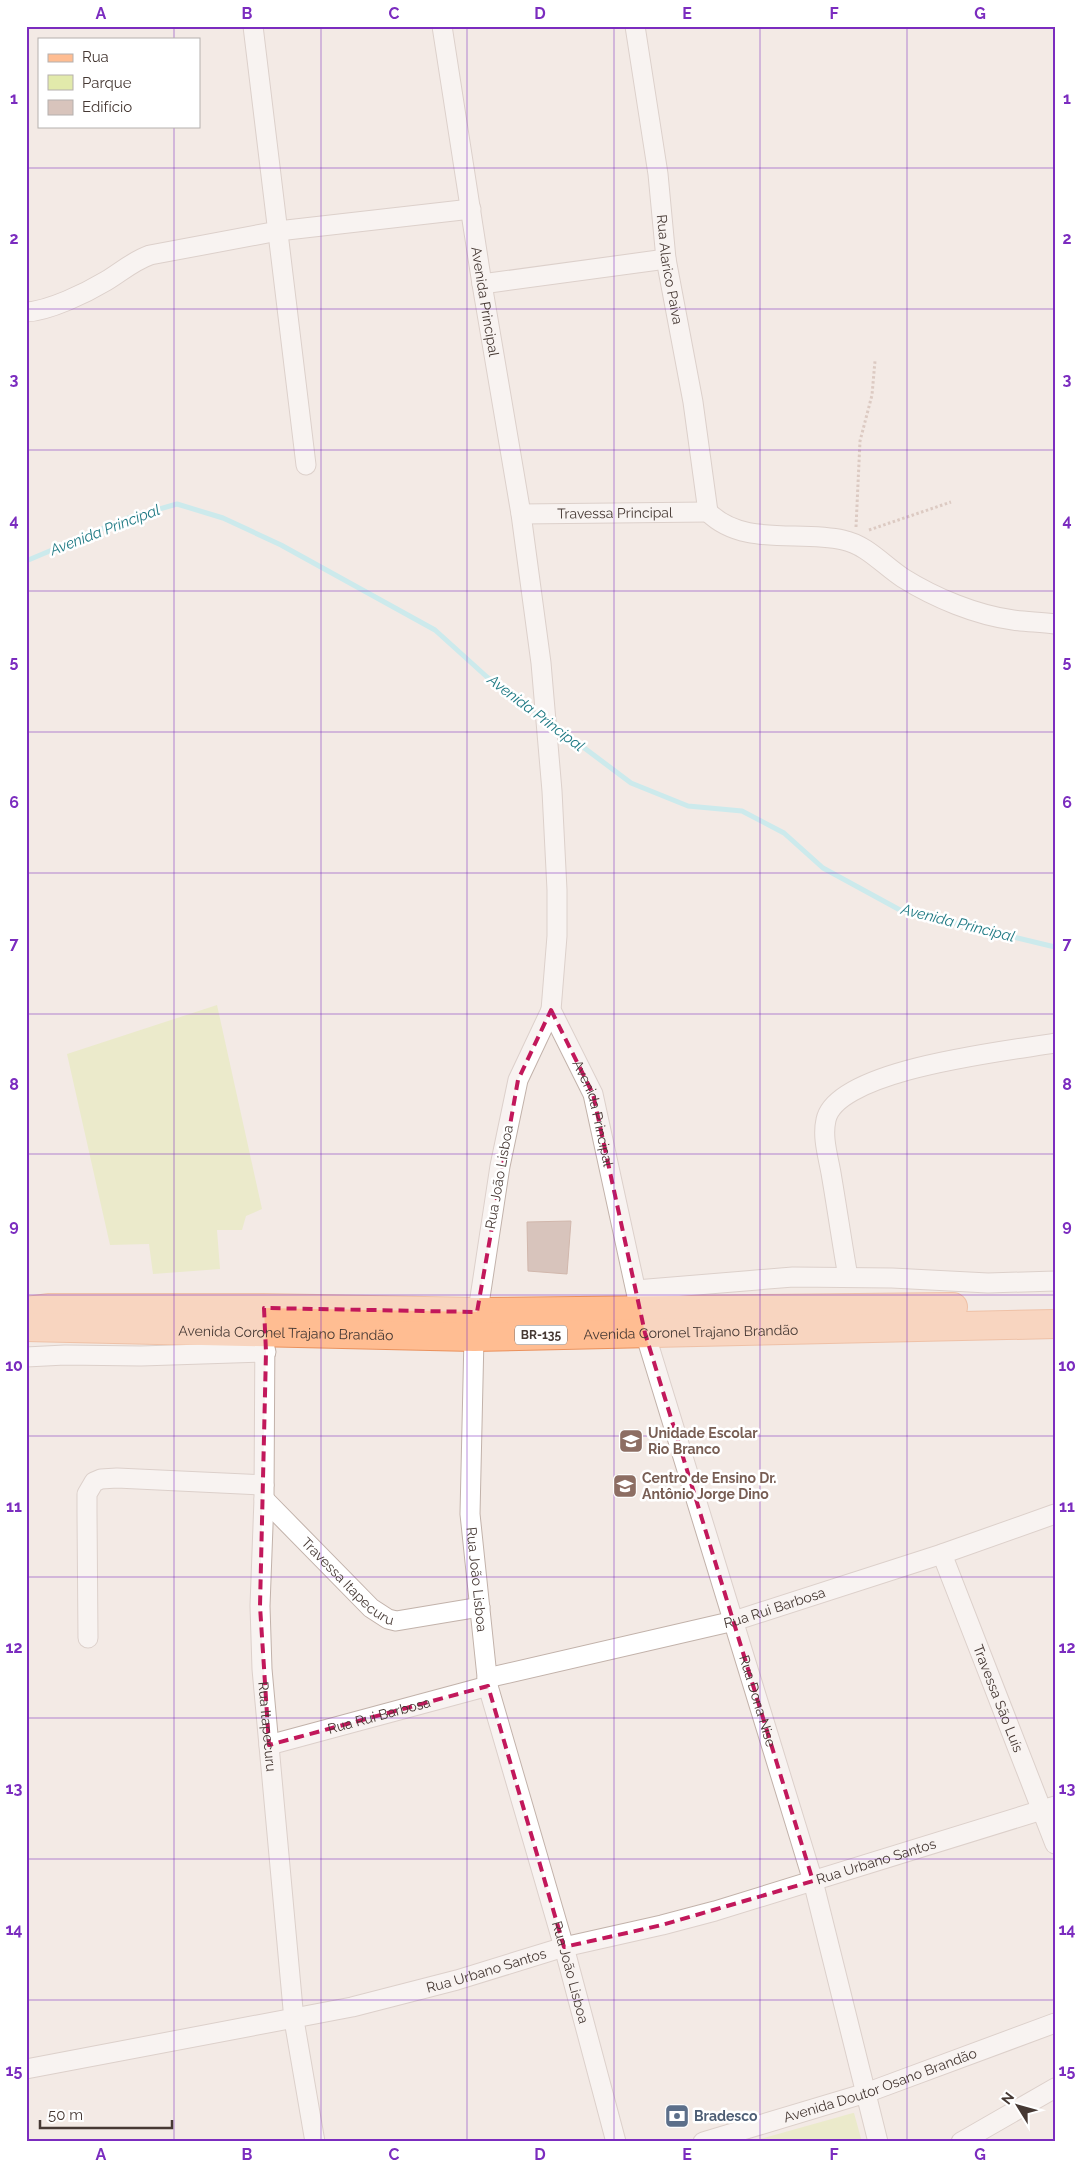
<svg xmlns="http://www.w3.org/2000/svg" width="1081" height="2168" font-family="Raleway,sans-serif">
<rect width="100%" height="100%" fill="#f3eae5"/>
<path fill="#e2eaab" d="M217,1005l45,204 -16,7 -4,14h-25l3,39 -67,5 -4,-30 -39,1 -43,-191z
M854,2113l8,29h-113l104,-29z"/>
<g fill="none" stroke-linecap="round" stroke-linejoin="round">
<path stroke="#9decf4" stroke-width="5" d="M26,561l102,-43 49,-14 46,14 58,27 154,85 52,47 53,38
M551,723l80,60 57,23 54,5 42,22 39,35 77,42 155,37"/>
</g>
<path fill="#d8c4bc" stroke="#d1b7ac" d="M571,1221l-4,53 -39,-3 -1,-49z"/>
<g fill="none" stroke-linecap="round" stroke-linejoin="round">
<defs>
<g id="minor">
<path d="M253,26l53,439"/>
<path id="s1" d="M442,26l40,258 39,230 20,149 11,128 5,99v46l-6,74 42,84 52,239 168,548 65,261"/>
<path id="s2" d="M635,26l23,148 8,85 27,143 15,110"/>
<path d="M482,284l184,-25"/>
<path d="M26,312c23,-1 60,-19 80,-31 15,-9 27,-20 44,-26l128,-24 193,-22"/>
<path d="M708,512c35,35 91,18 135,28 24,5 40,25 60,38 32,20 73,37 110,42 14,2 28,2 42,4"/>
<path id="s3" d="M521,514l187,-2"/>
<path id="s4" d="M551,1010l-33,70 -18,86 -26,171 -4,177 18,172 76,261 52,195"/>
<path d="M848,1277c-6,-34 -11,-69 -17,-104 -3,-17 -9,-36 -5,-53 10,-51 183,-69 229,-77"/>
<path d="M636,1290l157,-13 99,1 96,5 67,-2"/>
<path id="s5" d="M265,1322l-1,177 -4,107 2,63 32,351 21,122"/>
<path d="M26,1357l39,-2 76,1 125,-4"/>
<path id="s6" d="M264,1499l107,109 17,11 8,2 84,-14"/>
<path id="s7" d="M942,1554l113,290"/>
<path d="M88,1638l-1,-125v-19l7,-12 7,-3 16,-1 147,7"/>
<path id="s8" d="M487,1678l247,-57 208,-67 113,-40"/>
<path id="s9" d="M269,1745l219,-59"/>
<path id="s10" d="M26,2069l326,-62 105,-27 107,-33 98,-22 53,-14 340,-105"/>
<path id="s11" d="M703,2142l163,-49 189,-70"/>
<path d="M961,2142l94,-54"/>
</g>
<g id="primary">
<path d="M26,1311l22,-3h216l213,4 476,-5"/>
<path id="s12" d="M26,1327l448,10 581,-13"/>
</g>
</defs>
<use href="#minor" stroke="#c2b2aa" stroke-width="21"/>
<use href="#primary" stroke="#ea915c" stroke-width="30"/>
<path stroke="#c2a597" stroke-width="3" stroke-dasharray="2.5 2.5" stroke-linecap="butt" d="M856,527l4,-86 12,-46 3,-34
M869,530l82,-28"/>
<use href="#minor" stroke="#fff" stroke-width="19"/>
<use href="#primary" stroke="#ffbd92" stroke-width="28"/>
</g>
<path d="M0 0H1081V2168H0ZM551,1010l42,84 52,239 168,548 -151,44 -98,22 -76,-261 -219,59 -9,-139 6,-254 -2,-44 213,4 41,-232z" fill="#f3eae5" fill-opacity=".55" fill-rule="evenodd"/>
<path fill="none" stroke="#c2185b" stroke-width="4" stroke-dasharray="10 6" stroke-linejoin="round" d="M551,1010l42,84 52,239 168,548 -151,44 -98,22 -76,-261 -219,59 -9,-139 6,-254 -2,-44 213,4 41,-232z"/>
<path fill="none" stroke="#7b2cbf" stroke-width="1" stroke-opacity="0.55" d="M174,26v13M321,26v2116M467,26v2116M614,26v2116M760,26v2116M907,26v2116M174,126v2016M26,168h1029M26,309h1029M26,450h1029M26,591h1029M26,732h1029M26,873h1029M26,1014h1029M26,1154h1029M26,1295h1029M26,1436h1029M26,1577h1029M26,1718h1029M26,1859h1029M26,2000h1029"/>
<defs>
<symbol id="school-square" viewBox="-11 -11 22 22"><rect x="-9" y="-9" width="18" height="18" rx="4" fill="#8d6e63" stroke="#fff"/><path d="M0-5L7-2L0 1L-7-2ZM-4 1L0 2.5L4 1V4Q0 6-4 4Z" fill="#fff"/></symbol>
<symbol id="bank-square" viewBox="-11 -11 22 22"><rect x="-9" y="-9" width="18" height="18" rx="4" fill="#5c6f8a" stroke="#fff"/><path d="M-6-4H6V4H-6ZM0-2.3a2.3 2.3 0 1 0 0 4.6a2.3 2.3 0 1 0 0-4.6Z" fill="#fff"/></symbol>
</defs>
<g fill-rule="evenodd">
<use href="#school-square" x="617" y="1427" width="28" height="28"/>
<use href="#school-square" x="611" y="1472" width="28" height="28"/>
<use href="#bank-square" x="663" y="2102" width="28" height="28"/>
</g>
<g text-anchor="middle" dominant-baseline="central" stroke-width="5" stroke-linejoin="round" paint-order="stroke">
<rect fill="#fff" stroke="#7e7471" stroke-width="1" x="515" y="1325.5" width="52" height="19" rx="4"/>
<g font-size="12" font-weight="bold" fill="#463934">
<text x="541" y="1335">BR-135</text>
</g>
<g font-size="14" fill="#463934" stroke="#fff">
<text stroke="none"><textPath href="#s2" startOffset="246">Rua Alarico Paiva</textPath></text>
<text stroke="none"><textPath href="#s1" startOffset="279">Avenida Principal</textPath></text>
<text stroke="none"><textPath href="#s3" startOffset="94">Travessa Principal</textPath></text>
<text stroke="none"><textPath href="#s1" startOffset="1105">Avenida Principal</textPath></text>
<text transform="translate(499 1177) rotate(-80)">Rua João Lisboa</text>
<text stroke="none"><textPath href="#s12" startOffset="665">Avenida Coronel Trajano Brandão</textPath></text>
<text stroke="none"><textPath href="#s12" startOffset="260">Avenida Coronel Trajano Brandão</textPath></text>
<text stroke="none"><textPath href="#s6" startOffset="118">Travessa Itapecuru</textPath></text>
<text stroke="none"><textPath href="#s4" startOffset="581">Rua João Lisboa</textPath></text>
<text stroke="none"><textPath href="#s8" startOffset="296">Rua Rui Barbosa</textPath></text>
<text stroke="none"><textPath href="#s7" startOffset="155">Travessa São Luís</textPath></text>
<text stroke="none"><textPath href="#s1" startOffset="1716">Rua Dona Nise</textPath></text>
<text stroke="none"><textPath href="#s9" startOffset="114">Rua Rui Barbosa</textPath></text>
<text stroke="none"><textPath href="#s5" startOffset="405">Rua Itapecuru</textPath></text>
<text stroke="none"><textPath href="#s10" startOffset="876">Rua Urbano Santos</textPath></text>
<text stroke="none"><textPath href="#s10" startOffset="471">Rua Urbano Santos</textPath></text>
<text stroke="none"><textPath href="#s4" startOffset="986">Rua João Lisboa</textPath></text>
<text stroke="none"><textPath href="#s11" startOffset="186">Avenida Doutor Osano Brandão</textPath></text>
</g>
<g font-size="14" font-weight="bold" fill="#785e54" stroke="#fff" text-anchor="start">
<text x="648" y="1433">Unidade Escolar<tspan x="648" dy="16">Rio Branco</tspan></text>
<text x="642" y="1478">Centro de Ensino Dr.<tspan x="642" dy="16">Antônio Jorge Dino</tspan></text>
</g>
<g font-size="14" font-weight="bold" fill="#4e5e75" stroke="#fff" text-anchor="start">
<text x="694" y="2116">Bradesco</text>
</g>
<g font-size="15" font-style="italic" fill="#217b85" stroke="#fff">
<text transform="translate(105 530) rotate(-21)">Avenida Principal</text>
<text transform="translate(536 713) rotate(37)">Avenida Principal</text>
<text transform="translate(958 923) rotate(14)">Avenida Principal</text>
</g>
</g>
<rect width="1081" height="2168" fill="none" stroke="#ffffff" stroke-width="55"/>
<rect x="38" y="38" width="162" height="90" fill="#ffffff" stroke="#b5b0ae"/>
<rect x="48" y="54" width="25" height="8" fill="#ffbd92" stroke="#b5b0ae"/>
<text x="82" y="62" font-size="15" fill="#463934">Rua</text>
<rect x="48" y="75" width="25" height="15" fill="#e2eaab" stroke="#b5b0ae"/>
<text x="82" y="88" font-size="15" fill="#463934">Parque</text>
<rect x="48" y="100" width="25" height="15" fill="#d8c4bc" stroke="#b5b0ae"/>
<text x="82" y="112" font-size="15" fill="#463934">Edifício</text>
<g transform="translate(1018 2106) rotate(307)" stroke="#ffffff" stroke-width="4" paint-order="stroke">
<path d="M0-4L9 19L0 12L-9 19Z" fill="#463934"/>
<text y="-8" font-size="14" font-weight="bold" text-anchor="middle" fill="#463934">N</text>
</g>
<path d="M40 2120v8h132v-8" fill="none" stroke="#463934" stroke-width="2.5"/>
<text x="48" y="2120" font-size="15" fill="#463934" stroke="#ffffff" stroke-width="4" paint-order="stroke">50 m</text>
<rect x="28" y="28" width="1026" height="2112" fill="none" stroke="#7b2cbf" stroke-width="2"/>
<g font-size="16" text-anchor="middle" font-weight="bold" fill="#7b2cbf">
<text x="101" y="19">A</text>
<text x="247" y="19">B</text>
<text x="394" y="19">C</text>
<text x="540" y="19">D</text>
<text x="687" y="19">E</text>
<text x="834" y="19">F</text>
<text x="980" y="19">G</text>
<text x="14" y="104">1</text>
<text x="1067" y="104">1</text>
<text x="14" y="244">2</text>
<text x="1067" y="244">2</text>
<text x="14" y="385">3</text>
<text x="1067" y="385">3</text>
<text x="14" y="526">4</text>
<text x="1067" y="526">4</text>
<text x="14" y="667">5</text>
<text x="1067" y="667">5</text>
<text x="14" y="808">6</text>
<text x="1067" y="808">6</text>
<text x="14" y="949">7</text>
<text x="1067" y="949">7</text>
<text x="14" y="1090">8</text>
<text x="1067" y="1090">8</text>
<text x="14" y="1231">9</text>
<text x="1067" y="1231">9</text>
<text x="14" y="1371">10</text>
<text x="1067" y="1371">10</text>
<text x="14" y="1512">11</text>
<text x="1067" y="1512">11</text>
<text x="14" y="1653">12</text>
<text x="1067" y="1653">12</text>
<text x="14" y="1794">13</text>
<text x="1067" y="1794">13</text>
<text x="14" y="1935">14</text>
<text x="1067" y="1935">14</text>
<text x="14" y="2076">15</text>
<text x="1067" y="2076">15</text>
<text x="101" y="2160">A</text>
<text x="247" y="2160">B</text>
<text x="394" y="2160">C</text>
<text x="540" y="2160">D</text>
<text x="687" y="2160">E</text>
<text x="834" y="2160">F</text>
<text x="980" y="2160">G</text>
</g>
</svg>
